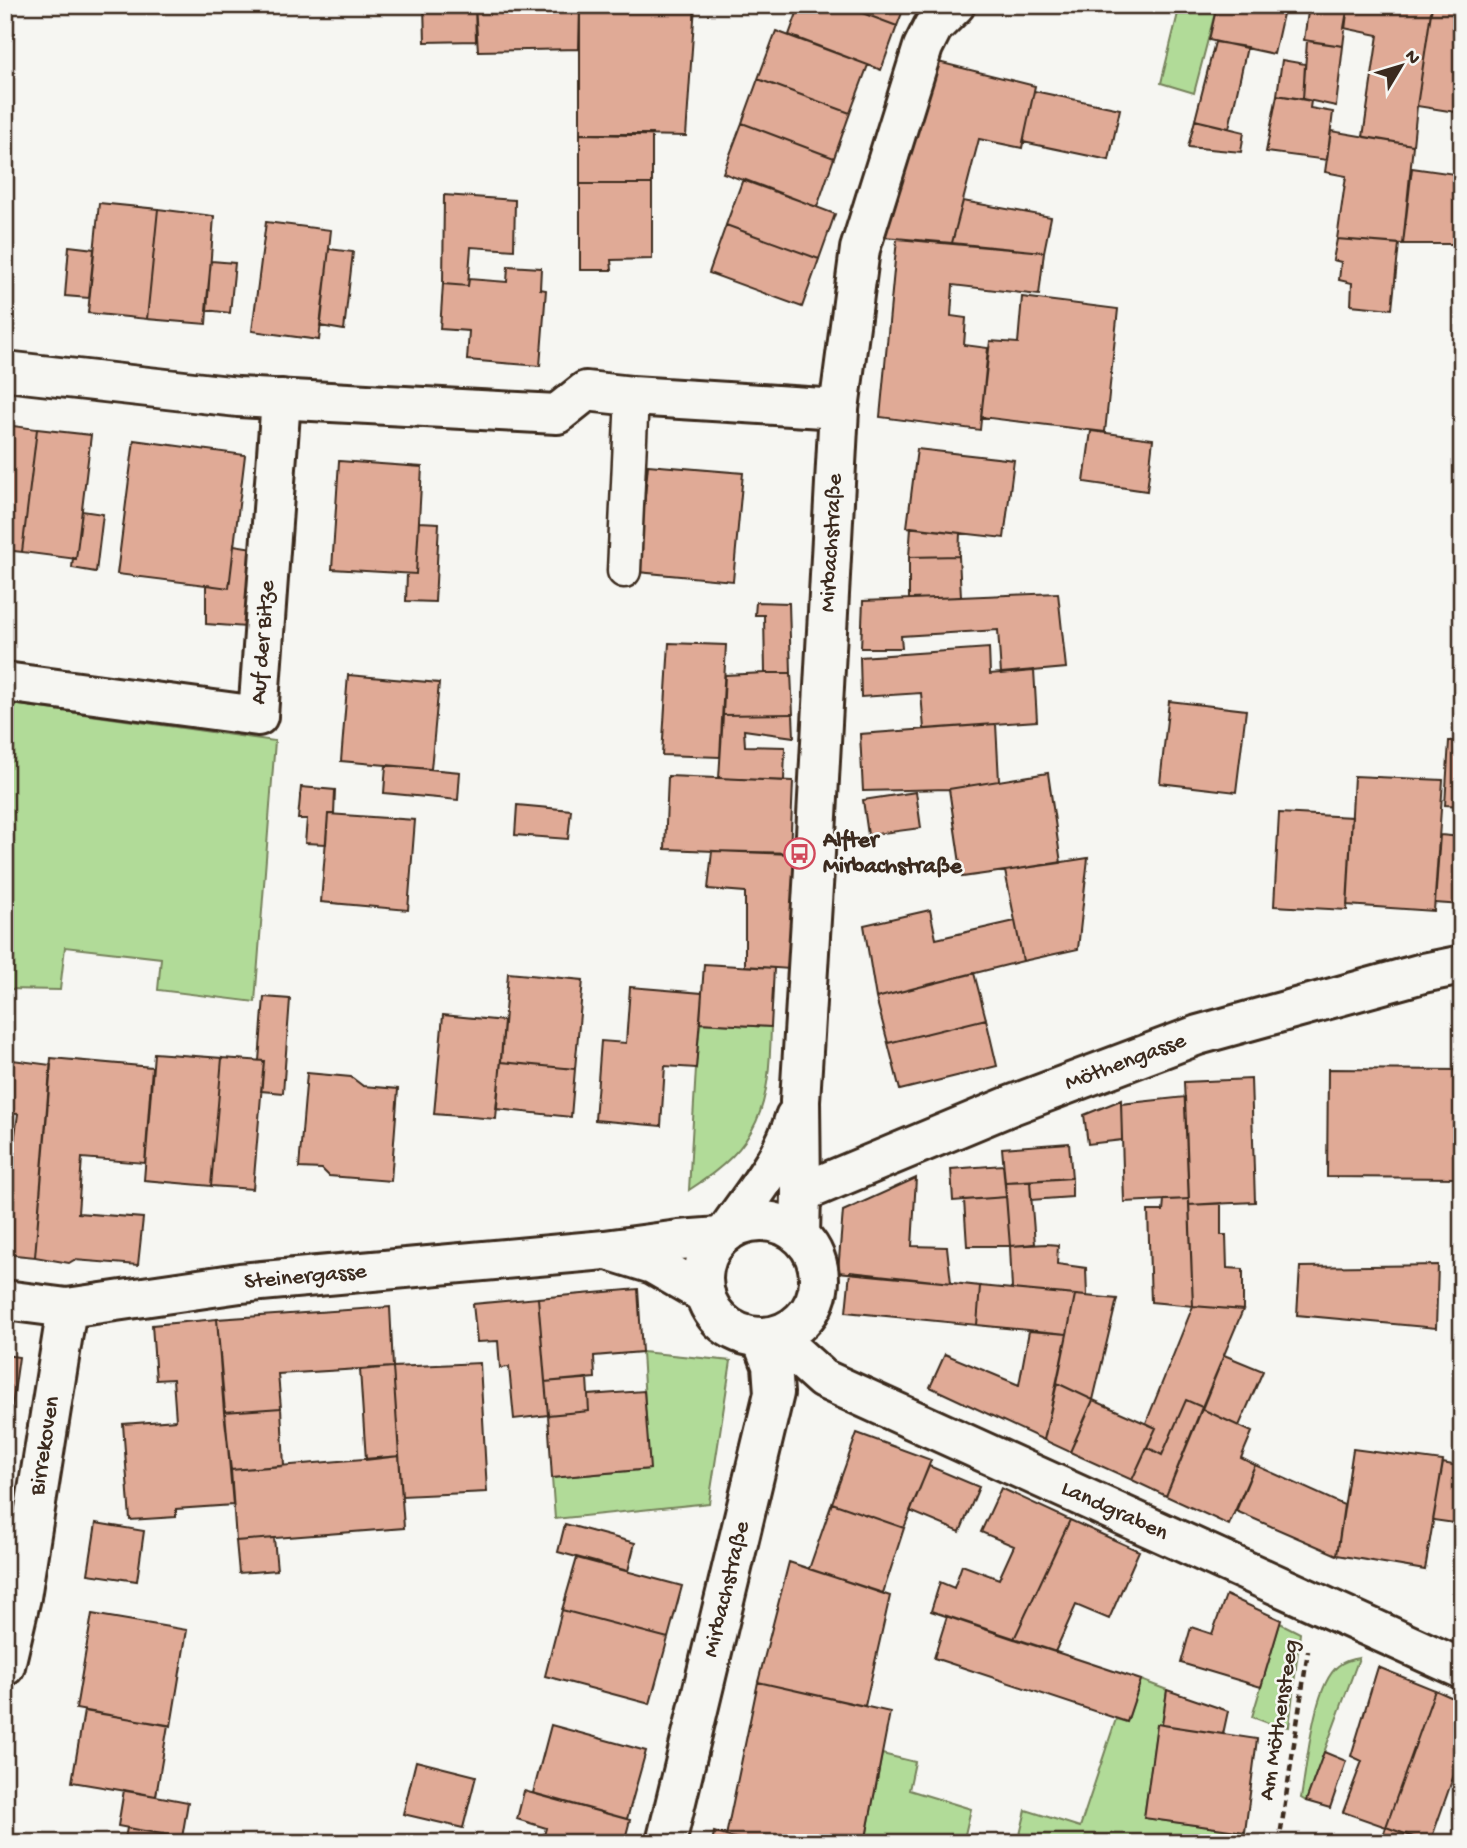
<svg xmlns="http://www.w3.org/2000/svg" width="1467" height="1848" font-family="'Gochi Hand',sans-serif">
<rect width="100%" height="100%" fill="#f6f6f2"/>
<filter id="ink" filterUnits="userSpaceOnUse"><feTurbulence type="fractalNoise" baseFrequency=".0143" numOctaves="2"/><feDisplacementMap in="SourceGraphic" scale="14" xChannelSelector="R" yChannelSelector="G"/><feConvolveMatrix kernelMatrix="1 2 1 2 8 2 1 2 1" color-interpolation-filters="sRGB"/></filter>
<g filter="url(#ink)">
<path fill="#b1db98" stroke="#76825b" stroke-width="2" d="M1180,5h37l-23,88 -33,-10z
M5,703l270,38 -20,261 -97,-12 3,-32 -96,-11 -5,43 -55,-1z
M700,1023l71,4c-2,81 -10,117 -82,163l7,-122z
M642,1352l89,9 -22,142 -154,16 -3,-41 97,-9z
M1280,1623l20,10 -11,94 -18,-3 -19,-7z
M1359,1658l-53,143 -5,-3c6,-32 12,-112 37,-132 6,-5 14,-7 21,-8z
M1141,1680l26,10 -5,35h-5l-13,93 101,14 -2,11h-225l8,-33 54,17 36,-108 11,3z
M882,1754l33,8 -6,28 62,19 -8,34h-98z"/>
<path fill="#e0aa96" stroke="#3b2a1e" stroke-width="2" d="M424,5h51l1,36 -51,1z
M475,5h105l-1,44 -101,2z
M580,5h115l-9,131 -106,-2z
M800,5h41l56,21 -16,44 -92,-35z
M841,5h64l-8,21z
M1217,5h68l-11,49 -65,-14z
M1309,5h39l-5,41 -39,-6z
M1348,5h84l-15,101 -4,39 -50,-8 15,-102 -34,-7z
M1432,6l30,6v101l-45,-7z
M776,31l92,34 -18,48 -92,-34z
M1307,41l36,5 -7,60 -33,-7z
M1215,42l32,5 -18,81 -34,-8z
M1282,60l23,4 -2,35 -26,-4z
M938,62l97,24 -13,62 -43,-9 -27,104 -68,-6z
M758,79l92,34 -16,45 -92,-35z
M1034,91l86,18 -11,51 -86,-18z
M1277,95l34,6 -1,7 23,4 -6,48 -61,-8z
M1195,120l49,12 -3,20 -53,-5z
M742,123l92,35 -17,49 -94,-34z
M1331,131l82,14 -10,99 -66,-5 9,-63 -21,-4z
M580,134h72v50h-72z
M1412,168l50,7v69h-59z
M743,179l92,35 -16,45 -93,-34z
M580,184h72v75l-41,1 1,10h-32z
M444,195l71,5 -1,50 -43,-3 -3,39 -25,-2z
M963,201l88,16 -7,35 -92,-9z
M99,203l59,6 -11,110 -59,-6z
M158,209l56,7 -8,108 -59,-5z
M266,222l65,8 -12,110 -67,-9z
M726,225l93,34 -17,48 -93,-34z
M897,239l147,13 -5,43 -86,-10 -2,31 15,2 -2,27 24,3 -8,82 -100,-13z
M1337,239l62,5 -7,65 -41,-4 1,-22 -13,-3 2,-18 -8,-2z
M69,246l25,3 -5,49 -24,-2z
M329,249l24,3 -9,78 -24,-4z
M211,261l24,2 -5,50 -24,-3z
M508,266l33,2 -1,21 6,1 -6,76 -73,-6 2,-29 -29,-2 3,-45 25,2 1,-7 38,3z
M1022,297l96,12 -13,123 -124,-15 9,-76 28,2z
M5,425l32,4 -15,123 -17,-2z
M37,429l54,6 -15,124 -54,-7z
M1091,431l62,8 -6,52 -63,-9z
M134,440l111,15 -16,133 -112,-14z
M917,449l97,11 -10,78 -97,-11z
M339,461l83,6 -6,107 -84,-5z
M648,465l95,8 -10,108 -95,-9z
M82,511l21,3 -7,58 -24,-4 1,-10 3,1z
M419,522l20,1 -4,79 -29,-1 1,-27h9z
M911,527l49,6 -1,23 -50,1z
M234,545l19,3 -7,79 -40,-3v-39l23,3z
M959,556l2,41 -52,2v-42z
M1058,593l8,75 -65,6 -3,-44 -97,6 1,12h-41l2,-47z
M756,602l33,1 2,70h-26l-1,-58h-9z
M669,643l57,2 -6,112 -58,-2z
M989,648l1,26 44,-4 3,51 -113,8 -3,-36 -60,4 -1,-40z
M765,673h26l2,41 -70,1 2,-40z
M348,675l91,8 -8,86 -90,-8z
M1169,701l77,9 -10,82 -76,-9z
M793,714l1,23 -50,-7 1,16 40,1 -1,34 -65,-3 4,-63z
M996,724l3,57 -50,8 -86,2 -3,-57z
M1449,741h13v65l-17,-1z
M386,765l74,7 -2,28 -74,-7z
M1048,773l13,90 -99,14 -13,-88z
M668,776l125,5 -3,73 -125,-5z
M1354,776l89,4 -9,131 -87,-6z
M301,787l34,3 -1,24h-6l-2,30 -21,-1 2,-24h-9z
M916,792l5,36 -53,7 -5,-35z
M517,805l54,5 -3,29 -53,-4z
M1279,813l73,4 -5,93 -73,-4z
M328,814l87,6 -7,90 -87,-8z
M1440,835l22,2v68l-27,-2z
M712,851l84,2 -6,116 -45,-3v-74l-37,-3z
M1088,858l-10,91 -55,12 -18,-90z
M930,910l6,29 79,-18 8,40 -147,37 -12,-73z
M704,964l70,4 -3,59 -71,-4z
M508,973l75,7 -8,89 -74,-7z
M974,973l12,46 -98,24 -12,-45z
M630,987l72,6 -6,75 -31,-2 -4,60 -66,-6 6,-79 25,2z
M264,997l26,2 -7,94 -22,-2 3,-30h-5z
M443,1015l61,6 -8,98 -62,-5z
M986,1019l11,47 -97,24 -12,-47z
M154,1053l68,5 -11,128 -67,-6z
M51,1058l101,9 -7,96 -63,-5 -4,55 65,5 -5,47 -64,-5 -5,3 -34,-6z
M222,1058l42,3 -11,128 -42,-3z
M5,1059l46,6 -16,192 -30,-3v-84h5l8,-56 -13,-1z
M501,1062l74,7 -4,48 -75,-8z
M1328,1069l134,1v108l-135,-1z
M307,1073l44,4 12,9 35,3 -7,92 -62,-5 -7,-7 -23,-1z
M1251,1079l4,123 -66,3 -5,-123z
M1185,1097l4,102 -65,3 -3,-98z
M1121,1100l1,40 -34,4 -4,-29z
M1069,1143l3,35 -67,4 -3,-34z
M1003,1165l3,32 -53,4 -2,-32z
M916,1178l-4,68 35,1 4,36 -113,-11 5,-61z
M1072,1178v19l-41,3 -1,-19z
M1030,1181l5,63 -25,2 -5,-64z
M1006,1197l4,49h-43l-3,-46z
M1189,1199l4,107 -42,-4 -3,-91h15l1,-11z
M1221,1203v32h5l1,33 16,1v41l-50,-4 -4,-101z
M1047,1244l11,1 -1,19 29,4 1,28 -75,-7 -2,-43z
M1438,1265l-2,63 -139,-13 3,-48z
M850,1272l130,14 -3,39 -131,-13z
M980,1286l95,9 -8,39 -90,-9z
M638,1289l4,63 -48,4 1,22 -50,4 -7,-84z
M1075,1295l42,4 -24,101 -36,-17z
M538,1298l10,117 -34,4 -5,-52 -9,1 -2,-27 -21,1 -4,-38z
M1193,1306l50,4 -41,97 -16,-7 -24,55 -15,-8 9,-19 -10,-5z
M390,1307l3,60 -115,7 3,34 -57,4 -7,-93z
M217,1319l16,186 -57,4v8l-46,3 -7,-96 53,-4 -3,-41 -17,1 -4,-55z
M1029,1331l38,3 -23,106 -114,-53 15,-33 74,31z
M5,1355l14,2 -9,65h-5z
M1224,1355l39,16 -24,55 -37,-17z
M480,1363l7,129 -85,4 -9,-129z
M393,1367l6,89 -33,4 -6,-90z
M587,1378l2,33 -41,4 -3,-33z
M1057,1383l36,17 -23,52 -26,-12z
M644,1391l6,78 -98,9 -4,-63 41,-4 -1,-16z
M1093,1400l63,28 -24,52 -62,-28z
M1186,1400l16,7 -36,89 -34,-16 15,-33 15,8z
M281,1408l3,58 -53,4 -7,-58z
M1202,1409l50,23 -11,26 14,7 -26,60 -63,-29z
M857,1433l74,27 -27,68 -72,-25z
M1353,1449l90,12 -18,109 -88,-15z
M399,1456l5,72 -168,13 -5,-71z
M1443,1463l19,4v57l-29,-4z
M1255,1465l89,40 -7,50 -101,-44z
M929,1466l50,21 -19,45 -50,-21z
M1001,1488l69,32 -56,119 -83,-28 9,-29 14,6 8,-23 37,14 15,-33 -33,-14z
M832,1503l72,25 -21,65 -74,-24z
M1070,1520l69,31 -30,68 -33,-14 -21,47 -41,-13z
M96,1523l48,8 -7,50 -49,-7z
M565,1524l70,19 -7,28 -70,-19z
M274,1538l3,32 -38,3 -3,-32z
M577,1558l105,28 -14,52 -106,-28z
M789,1562l101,34 -25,110 -107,-24z
M1226,1595l55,25 -20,67 -80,-24 10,-36 21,7z
M562,1610l106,28 -18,66 -105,-28z
M92,1614l95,16 -16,96 -95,-17z
M947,1616l194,64 -14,42 -193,-64z
M1378,1667l57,23 -49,137 -43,-15 19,-51 -11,-5z
M758,1682l132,30 -25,131h-107l-32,-7z
M1167,1690l61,21 -5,23 -61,-9z
M1435,1690l27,12v50l-32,91 -44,-16z
M84,1711l84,14 -12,71 -84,-14z
M1157,1724l100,15 -12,93 -101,-14z
M551,1725l95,26 -19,68 -94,-26z
M1324,1752l22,9 -16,47 -24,-7z
M416,1761l60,15 -13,52 -60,-14z
M124,1790l64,12 -6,36 -64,-12z
M524,1791l106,29 -6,23h-82l4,-15 -29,-9z
M1386,1827l44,16h-49z
M127,1828l41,7 -1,8h-43z
M714,1832l12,4 32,7h-46z"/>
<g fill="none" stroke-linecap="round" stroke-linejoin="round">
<defs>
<path id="lane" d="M624,571l8,-175"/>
<g id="street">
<path d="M5,371l233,26 319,17 29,-23 46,5 207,13"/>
<path id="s1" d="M5,682l253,34 23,-317"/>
<path id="s2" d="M801,1193l211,-88 186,-70 225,-62 39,-8"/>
<circle cx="761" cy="1279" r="58"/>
<path d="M726,1233c25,-37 57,-73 69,-116"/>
<path id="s3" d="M800,1235l1,-42 -1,-92 15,-248 24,-444 21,-160 63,-202 10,-20 22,-22"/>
<path d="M614,1252l39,12 52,30"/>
<path id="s4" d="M5,1300l62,8 173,-25 365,-33 74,-10 41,-3"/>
<path id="s5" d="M781,1334l12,18 30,27 639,290"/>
<path id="s6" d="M5,1666l16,-69 46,-289"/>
<path id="s7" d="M666,1843l108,-450 -2,-28 -11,-28"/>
</g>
</defs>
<use href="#lane" stroke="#3b2a1e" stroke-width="37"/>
<use href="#street" stroke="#3b2a1e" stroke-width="44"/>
<path stroke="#3b2a1e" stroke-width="4.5" stroke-dasharray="7 5" stroke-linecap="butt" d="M1279,1843l29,-192"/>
<use href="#lane" stroke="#f6f6f2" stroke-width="32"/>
<use href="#street" stroke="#f6f6f2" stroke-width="38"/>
</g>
</g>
<defs>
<symbol id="bus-ring" viewBox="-11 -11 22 22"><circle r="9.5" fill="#f6f6f2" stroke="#d1495b" stroke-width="1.5"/><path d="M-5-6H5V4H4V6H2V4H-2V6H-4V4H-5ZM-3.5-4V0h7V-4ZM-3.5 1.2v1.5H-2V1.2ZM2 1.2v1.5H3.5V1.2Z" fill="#d1495b"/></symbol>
</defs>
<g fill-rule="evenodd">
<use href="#bus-ring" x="782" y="836" width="35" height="35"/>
</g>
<g text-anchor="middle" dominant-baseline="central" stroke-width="5" stroke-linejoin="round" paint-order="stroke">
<g font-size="23" fill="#3b2a1e" stroke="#f6f6f2">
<text stroke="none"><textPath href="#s3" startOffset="693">Mirbachstraße</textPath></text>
<text stroke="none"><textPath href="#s1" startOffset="329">Auf der Bitze</textPath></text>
<text stroke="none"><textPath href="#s2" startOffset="350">Möthengasse</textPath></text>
<text stroke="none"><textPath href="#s4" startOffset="303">Steinergasse</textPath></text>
<text stroke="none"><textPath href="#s6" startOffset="224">Birrekoven</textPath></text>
<text stroke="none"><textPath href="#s5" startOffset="382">Landgraben</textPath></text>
<text stroke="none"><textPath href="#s7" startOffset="261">Mirbachstraße</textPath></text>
<text transform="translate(1280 1720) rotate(-81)">Am Möthensteeg</text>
</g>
<g font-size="23" font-weight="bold" fill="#3b2a1e" stroke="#f6f6f2" text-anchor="start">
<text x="823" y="841">Alfter<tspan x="823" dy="26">Mirbachstraße</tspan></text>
</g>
</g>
<rect width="1467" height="1848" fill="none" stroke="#f6f6f2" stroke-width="28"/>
<rect x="14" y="14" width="1439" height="1820" fill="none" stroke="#3b2a1e" stroke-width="2.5" filter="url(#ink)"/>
<g transform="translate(1401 66) rotate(52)" stroke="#f6f6f2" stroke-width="5" paint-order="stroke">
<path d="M0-5L12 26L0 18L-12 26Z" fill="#3b2a1e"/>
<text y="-10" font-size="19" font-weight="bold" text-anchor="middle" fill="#3b2a1e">N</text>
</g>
</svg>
